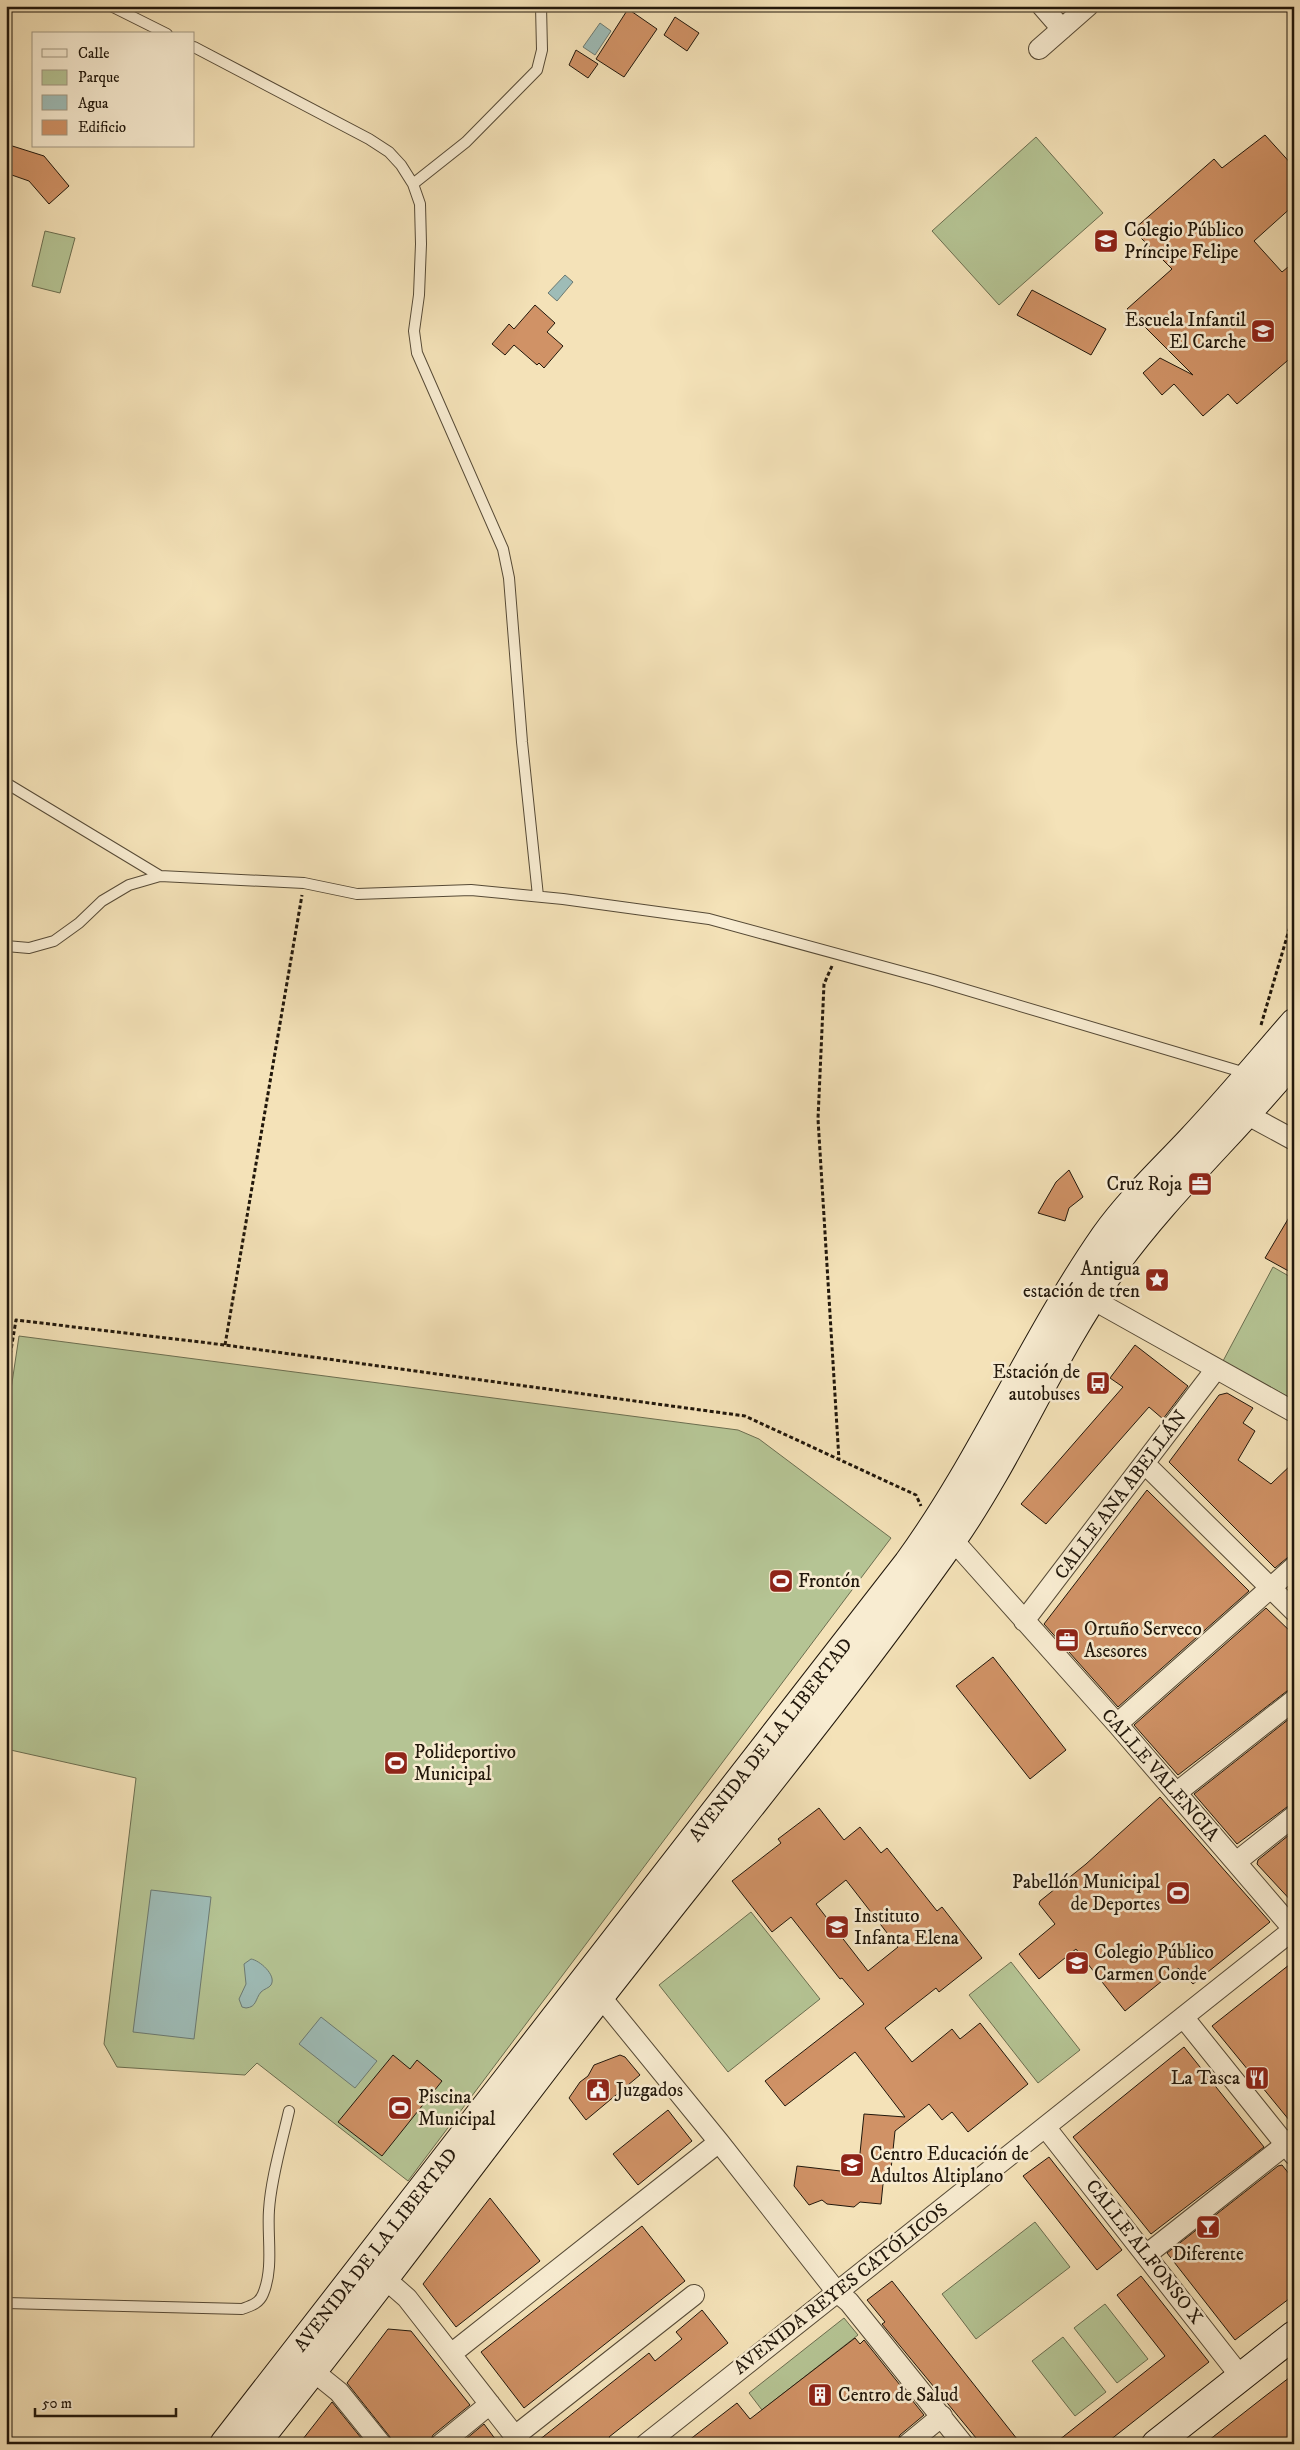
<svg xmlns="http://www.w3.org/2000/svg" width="1300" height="2450" font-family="'IM FELL DW Pica',serif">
<rect width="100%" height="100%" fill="#f4e2b8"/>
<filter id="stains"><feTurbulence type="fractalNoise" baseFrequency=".004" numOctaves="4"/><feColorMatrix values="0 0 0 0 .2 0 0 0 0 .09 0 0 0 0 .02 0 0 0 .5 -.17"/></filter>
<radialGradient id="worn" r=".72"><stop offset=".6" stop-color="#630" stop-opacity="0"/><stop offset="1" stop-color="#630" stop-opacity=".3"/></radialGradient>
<path fill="#b5c494" stroke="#6b6e50" d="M1036,137l67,76 -104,92 -67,-74z
M45,231l30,7 -15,55 -28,-7z
M1273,1267l21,12v121l-71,-39z
M19,1336l719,94 21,9 132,99 -483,643 -151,-118 -12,12 -128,-8 -13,-23 32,-266 -130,-29v-326z
M751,1912l69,87 -92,73 -69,-87z
M1011,1962l69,88 -42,33 -69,-88z
M1035,2222l35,45 -94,72 -34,-45z
M1105,2304l43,55 -31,24 -43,-55z
M844,2318l14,17 -96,75 -13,-17z
M1063,2337l43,55 -31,24 -43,-55z"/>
<path fill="#9ebcb7" stroke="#6c7a72" d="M600,23l11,8 -16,24 -12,-8z
M565,275l8,7 -16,19 -9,-8z
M151,1890l60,7 -17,142 -61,-7z
M251,1959c8,1 26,16 20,26 -2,3 -7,4 -10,7 -6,7 -4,15 -15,16l-4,-1 -3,-8 7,-15 -2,-20z
M321,2017l56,44 -22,27 -56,-44z"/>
<path fill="#d09266" stroke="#21170b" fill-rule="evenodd" d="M628,9l29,20 -33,48 -28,-18z
M675,17l24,16 -12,18 -23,-16z
M576,50l22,14 -10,14 -19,-13z
M1265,135l29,32v38l-40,36 28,31 12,-10v93l-57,49 -9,-10 -25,22 -29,-32 -12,11 -19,-22 17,-15 33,17 -66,-66 45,-40 -39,-39 81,-71 8,9z
M6,144l38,12 25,30 -20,18 -20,-23 -23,-8z
M1032,290l74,39 -15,26 -74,-40z
M535,305l20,18 -8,9 16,14 -19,22 -5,-5 -2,2 -23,-20 -9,10 -13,-11 17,-20 5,5z
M1069,1170l14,27 -14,11 -4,13 -27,-8 18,-31z
M1294,1209v65l-29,-16z
M1135,1345l53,41 -25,33 -14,-12 -103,117 -25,-20 102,-117 -13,-9z
M1227,1393l26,15 -10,15 12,8 -17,29 33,24 23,-22v93l-7,3 -12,10 -106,-106 50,-67z
M1147,1490l102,101 -131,116 -74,-83z
M1266,1608l28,27v53l-7,3 -109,84 -44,-50z
M993,1657l73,93 -36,29 -74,-93z
M1294,1715v89l-7,3 -50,37 -43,-50z
M1160,1797l110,125 -77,62 -15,-16 -53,43 -49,-62 -37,30 -20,-25 36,-30 -16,-20 1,-3 46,-37z
M819,1808l25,32 16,-13 21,26 6,-5 50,63 5,-4 40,51 -43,34 -3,-4 -51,40 27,34 40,-33 8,10 20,-16 48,61 -60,48 -16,-20 -10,8 -13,-16 -34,27 -5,48 -7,5 -2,20 -21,-2 -6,5 -27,-3 -5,-4 -13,5 -15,-19 3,-20 61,7 6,-59 41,3 -50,-65 -70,54 -20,-25 99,-77 -22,-26 -2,1 -49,-62 -19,15 -40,-51 49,-38 -3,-4zM846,1880l52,67 -30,24 -52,-67z
M1294,1831v73l-37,-40 1,-4z
M1294,1961v165l-82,-100z
M1184,2047l80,100 -113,87 -78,-97z
M393,2055l17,14 7,-9 25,21 -60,75 -44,-34z
M620,2055l5,2 15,18 -54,45 -17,-22 11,-16 8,-6 6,-11z
M668,2110l24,31 -54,44 -25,-31z
M1049,2157l73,93 -25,20 -74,-94z
M1282,2165l12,15v115l-59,45 -68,-87 111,-87z
M490,2198l50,63 -84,66 -33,-43z
M642,2226l43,55 -161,127 -43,-56z
M1141,2276l68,86 -104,82h-51l111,-88 -48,-61z
M892,2281l129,163h-40l-99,-120 3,-2 -18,-22z
M702,2310l26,33 -119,94 5,7h-80l115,-91 6,8 27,-22 -6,-7z
M388,2329l23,2 59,74 -37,30 -4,9h-36l-3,-7 -43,-54z
M855,2338l5,6 4,-4 60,75 -24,20 -4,9h-212l53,-41 13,16z
M1294,2374v70h-90l60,-47z
M332,2402l34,42h-67z
M484,2424l15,20h-39z"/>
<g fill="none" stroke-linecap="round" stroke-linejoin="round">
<defs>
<path id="lane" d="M111,6l56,28
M194,47l175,92 20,13 12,13 12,19 7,20 1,40 -2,51 -5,36 3,22 86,196 6,29 13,164 16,154
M413,184l53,-42 71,-72 5,-20 -1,-44
M6,783l154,93
M6,946l23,2 25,-7 25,-18 23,-22 27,-16 31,-9 144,7 53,11 114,-4 92,9 146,20 224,61 316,94
M6,2303l236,6c8,-3 17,-5 21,-15 11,-26 4,-57 6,-84 2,-32 13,-68 20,-99"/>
<path id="street" d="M1042,6l20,23
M1039,49l49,-43
M1246,1114l48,26
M1092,1299l202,113
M1145,1464l149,147
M942,1532l10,7 165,185 177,206
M1024,1621l192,-252
M1117,1724l177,-157
M1176,1793l118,-93
M1236,1862l58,-46
M590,1987l10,9 119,146 117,149 13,11 114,142
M1184,2018l110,137
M1046,2128l195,249
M1146,2255l148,-117
M375,2270l32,28 114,146
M451,2354l268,-212
M313,2371l26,21 42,52
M515,2436l179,-141
M441,2444l49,-40
M646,2444l648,-515
M908,2444l34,-28"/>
<path id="secondary" d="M224,2444l684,-881c75,-103 124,-222 197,-327 25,-35 57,-65 86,-96 36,-38 69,-78 103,-117
M255,2444c118,-147 230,-300 346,-449 118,-151 240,-298 351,-455 60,-86 99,-185 159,-270 54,-76 124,-139 183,-211
M1156,2444l138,-109"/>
</defs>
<use href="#lane" stroke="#564a36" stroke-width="12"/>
<use href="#street" stroke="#564a36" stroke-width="22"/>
<use href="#secondary" stroke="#21170b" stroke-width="30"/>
<path stroke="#21170b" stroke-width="3" stroke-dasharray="4 2.5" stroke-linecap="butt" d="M832,966l-8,18 -6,135 21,341
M1261,1025l33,-112
M225,1345l77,-450
M6,1380l10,-60 209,25 520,71 171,79 5,11"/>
<use href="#lane" stroke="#f8ecd1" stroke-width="10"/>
<use href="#street" stroke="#f8ecd1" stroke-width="20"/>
<use href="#secondary" stroke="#f8ecd1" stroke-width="28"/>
</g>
<defs>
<symbol id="school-square" viewBox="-11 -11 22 22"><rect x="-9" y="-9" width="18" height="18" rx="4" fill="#8f2418" stroke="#f8ecd1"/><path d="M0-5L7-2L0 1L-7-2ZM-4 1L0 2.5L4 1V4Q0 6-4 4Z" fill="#fff"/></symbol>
<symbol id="office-square" viewBox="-11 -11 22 22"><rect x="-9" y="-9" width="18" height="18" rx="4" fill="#8f2418" stroke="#f8ecd1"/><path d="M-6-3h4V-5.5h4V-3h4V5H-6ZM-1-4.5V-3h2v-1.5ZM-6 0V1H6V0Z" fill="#fff"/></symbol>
<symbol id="sight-square" viewBox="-11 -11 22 22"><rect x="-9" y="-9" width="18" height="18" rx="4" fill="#8f2418" stroke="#f8ecd1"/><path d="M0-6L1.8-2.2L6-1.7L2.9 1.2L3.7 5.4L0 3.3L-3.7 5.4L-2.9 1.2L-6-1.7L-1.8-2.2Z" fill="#fff"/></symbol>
<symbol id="bus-square" viewBox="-11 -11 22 22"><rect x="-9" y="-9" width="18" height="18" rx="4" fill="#8f2418" stroke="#f8ecd1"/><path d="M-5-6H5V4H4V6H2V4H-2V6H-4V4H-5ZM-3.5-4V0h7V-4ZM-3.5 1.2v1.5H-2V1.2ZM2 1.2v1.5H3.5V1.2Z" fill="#fff"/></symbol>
<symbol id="stadium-square" viewBox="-11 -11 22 22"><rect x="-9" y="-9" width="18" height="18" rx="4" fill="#8f2418" stroke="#f8ecd1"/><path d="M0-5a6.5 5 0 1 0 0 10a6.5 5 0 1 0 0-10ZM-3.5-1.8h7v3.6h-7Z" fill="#fff"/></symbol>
<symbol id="restaurant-square" viewBox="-11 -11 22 22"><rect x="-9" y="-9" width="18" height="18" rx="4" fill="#8f2418" stroke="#f8ecd1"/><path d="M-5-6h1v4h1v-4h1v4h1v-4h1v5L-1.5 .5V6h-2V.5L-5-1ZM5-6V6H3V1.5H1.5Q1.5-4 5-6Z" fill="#fff"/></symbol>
<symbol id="civic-square" viewBox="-11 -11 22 22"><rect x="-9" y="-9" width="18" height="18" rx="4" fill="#8f2418" stroke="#f8ecd1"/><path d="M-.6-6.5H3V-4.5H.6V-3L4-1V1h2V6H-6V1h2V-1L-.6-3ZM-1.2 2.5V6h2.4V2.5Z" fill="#fff"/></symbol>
<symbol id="bar-square" viewBox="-11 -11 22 22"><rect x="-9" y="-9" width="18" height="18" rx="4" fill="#8f2418" stroke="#f8ecd1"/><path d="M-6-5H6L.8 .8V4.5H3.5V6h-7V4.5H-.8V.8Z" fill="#fff"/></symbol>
<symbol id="building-square" viewBox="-11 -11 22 22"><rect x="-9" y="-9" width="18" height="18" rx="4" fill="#8f2418" stroke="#f8ecd1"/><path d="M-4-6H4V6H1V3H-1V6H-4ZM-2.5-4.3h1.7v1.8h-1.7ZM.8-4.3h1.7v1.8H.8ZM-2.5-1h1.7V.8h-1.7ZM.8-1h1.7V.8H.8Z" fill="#fff"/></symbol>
</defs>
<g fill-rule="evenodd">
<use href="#school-square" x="1092" y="227" width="28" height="28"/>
<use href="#school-square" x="1249" y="317" width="28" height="28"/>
<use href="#office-square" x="1186" y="1170" width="28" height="28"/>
<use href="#sight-square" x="1143" y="1266" width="28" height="28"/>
<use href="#bus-square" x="1084" y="1369" width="28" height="28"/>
<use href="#stadium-square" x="767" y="1567" width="28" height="28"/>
<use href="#office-square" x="1053" y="1626" width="28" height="28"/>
<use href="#stadium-square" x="382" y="1749" width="28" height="28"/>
<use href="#stadium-square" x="1164" y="1879" width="28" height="28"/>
<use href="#school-square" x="823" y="1913" width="28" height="28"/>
<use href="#school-square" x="1063" y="1949" width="28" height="28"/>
<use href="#restaurant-square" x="1243" y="2064" width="28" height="28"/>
<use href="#civic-square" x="584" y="2076" width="28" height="28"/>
<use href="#stadium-square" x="386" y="2094" width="28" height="28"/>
<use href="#school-square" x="838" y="2151" width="28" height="28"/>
<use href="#bar-square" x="1194" y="2213" width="28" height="28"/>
<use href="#building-square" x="806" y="2381" width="28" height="28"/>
</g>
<g text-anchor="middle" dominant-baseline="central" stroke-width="5" stroke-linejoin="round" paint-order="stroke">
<g font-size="19" fill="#21170b" stroke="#f8ecd1" text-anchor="start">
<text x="1124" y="230">Colegio Público<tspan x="1124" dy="22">Príncipe Felipe</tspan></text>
<text x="1246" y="320" text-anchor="end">Escuela Infantil<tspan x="1246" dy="22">El Carche</tspan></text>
<text x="1182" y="1184" text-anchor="end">Cruz Roja</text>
<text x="1140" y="1269" text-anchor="end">Antigua<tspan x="1140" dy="22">estación de tren</tspan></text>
<text x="1080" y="1372" text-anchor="end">Estación de<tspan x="1080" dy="22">autobuses</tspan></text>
<text x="798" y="1581">Frontón</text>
<text x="1084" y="1629">Ortuño Serveco<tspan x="1084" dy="22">Asesores</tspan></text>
<text x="414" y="1752">Polideportivo<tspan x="414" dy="22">Municipal</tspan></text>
<text x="1160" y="1882" text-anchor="end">Pabellón Municipal<tspan x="1160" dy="22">de Deportes</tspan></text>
<text x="854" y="1916">Instituto<tspan x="854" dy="22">Infanta Elena</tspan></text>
<text x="1094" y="1952">Colegio Público<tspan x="1094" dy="22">Carmen Conde</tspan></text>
<text x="1240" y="2078" text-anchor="end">La Tasca</text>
<text x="616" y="2090">Juzgados</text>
<text x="418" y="2097">Piscina<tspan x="418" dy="22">Municipal</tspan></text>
<text x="870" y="2154">Centro Educación de<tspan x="870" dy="22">Adultos Altiplano</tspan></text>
<text x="1208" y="2254" text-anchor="middle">Diferente</text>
<text x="838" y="2395">Centro de Salud</text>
</g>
<g font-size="19" fill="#21170b" stroke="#f8ecd1">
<text transform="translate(1121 1495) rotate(-53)">CALLE ANA ABELLÁN</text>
<text transform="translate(771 1740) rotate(-52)">AVENIDA DE LA LIBERTAD</text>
<text transform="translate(1160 1775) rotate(49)">CALLE VALENCIA</text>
<text transform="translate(376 2250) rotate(-52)">AVENIDA DE LA LIBERTAD</text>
<text transform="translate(1144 2252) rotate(52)">CALLE ALFONSO X</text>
<text transform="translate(841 2289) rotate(-38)">AVENIDA REYES CATÓLICOS</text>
</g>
</g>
<rect width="1300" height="2450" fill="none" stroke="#f4e2b8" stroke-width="25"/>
<rect x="8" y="8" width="1285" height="2435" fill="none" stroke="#21170b" stroke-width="2.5"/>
<rect x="12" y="12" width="1275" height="2425" fill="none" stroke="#21170b"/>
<rect x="32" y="32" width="162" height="115" fill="#f8ecd1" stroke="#a29782"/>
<rect x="42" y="49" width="25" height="8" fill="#f8ecd1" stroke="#a29782"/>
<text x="78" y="58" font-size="15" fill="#21170b">Calle</text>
<rect x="42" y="70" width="25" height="15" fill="#b5c494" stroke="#a29782"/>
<text x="78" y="82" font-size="15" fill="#21170b">Parque</text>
<rect x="42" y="95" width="25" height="15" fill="#9ebcb7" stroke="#a29782"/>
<text x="78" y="108" font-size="15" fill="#21170b">Agua</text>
<rect x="42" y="120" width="25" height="15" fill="#d09266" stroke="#a29782"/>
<text x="78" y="132" font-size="15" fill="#21170b">Edificio</text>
<path d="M35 2408v8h141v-8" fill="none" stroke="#21170b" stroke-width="2.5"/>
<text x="42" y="2408" font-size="15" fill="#21170b" stroke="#f8ecd1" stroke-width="4" paint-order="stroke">50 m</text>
<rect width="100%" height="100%" filter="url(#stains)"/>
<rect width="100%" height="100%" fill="url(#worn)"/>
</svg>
